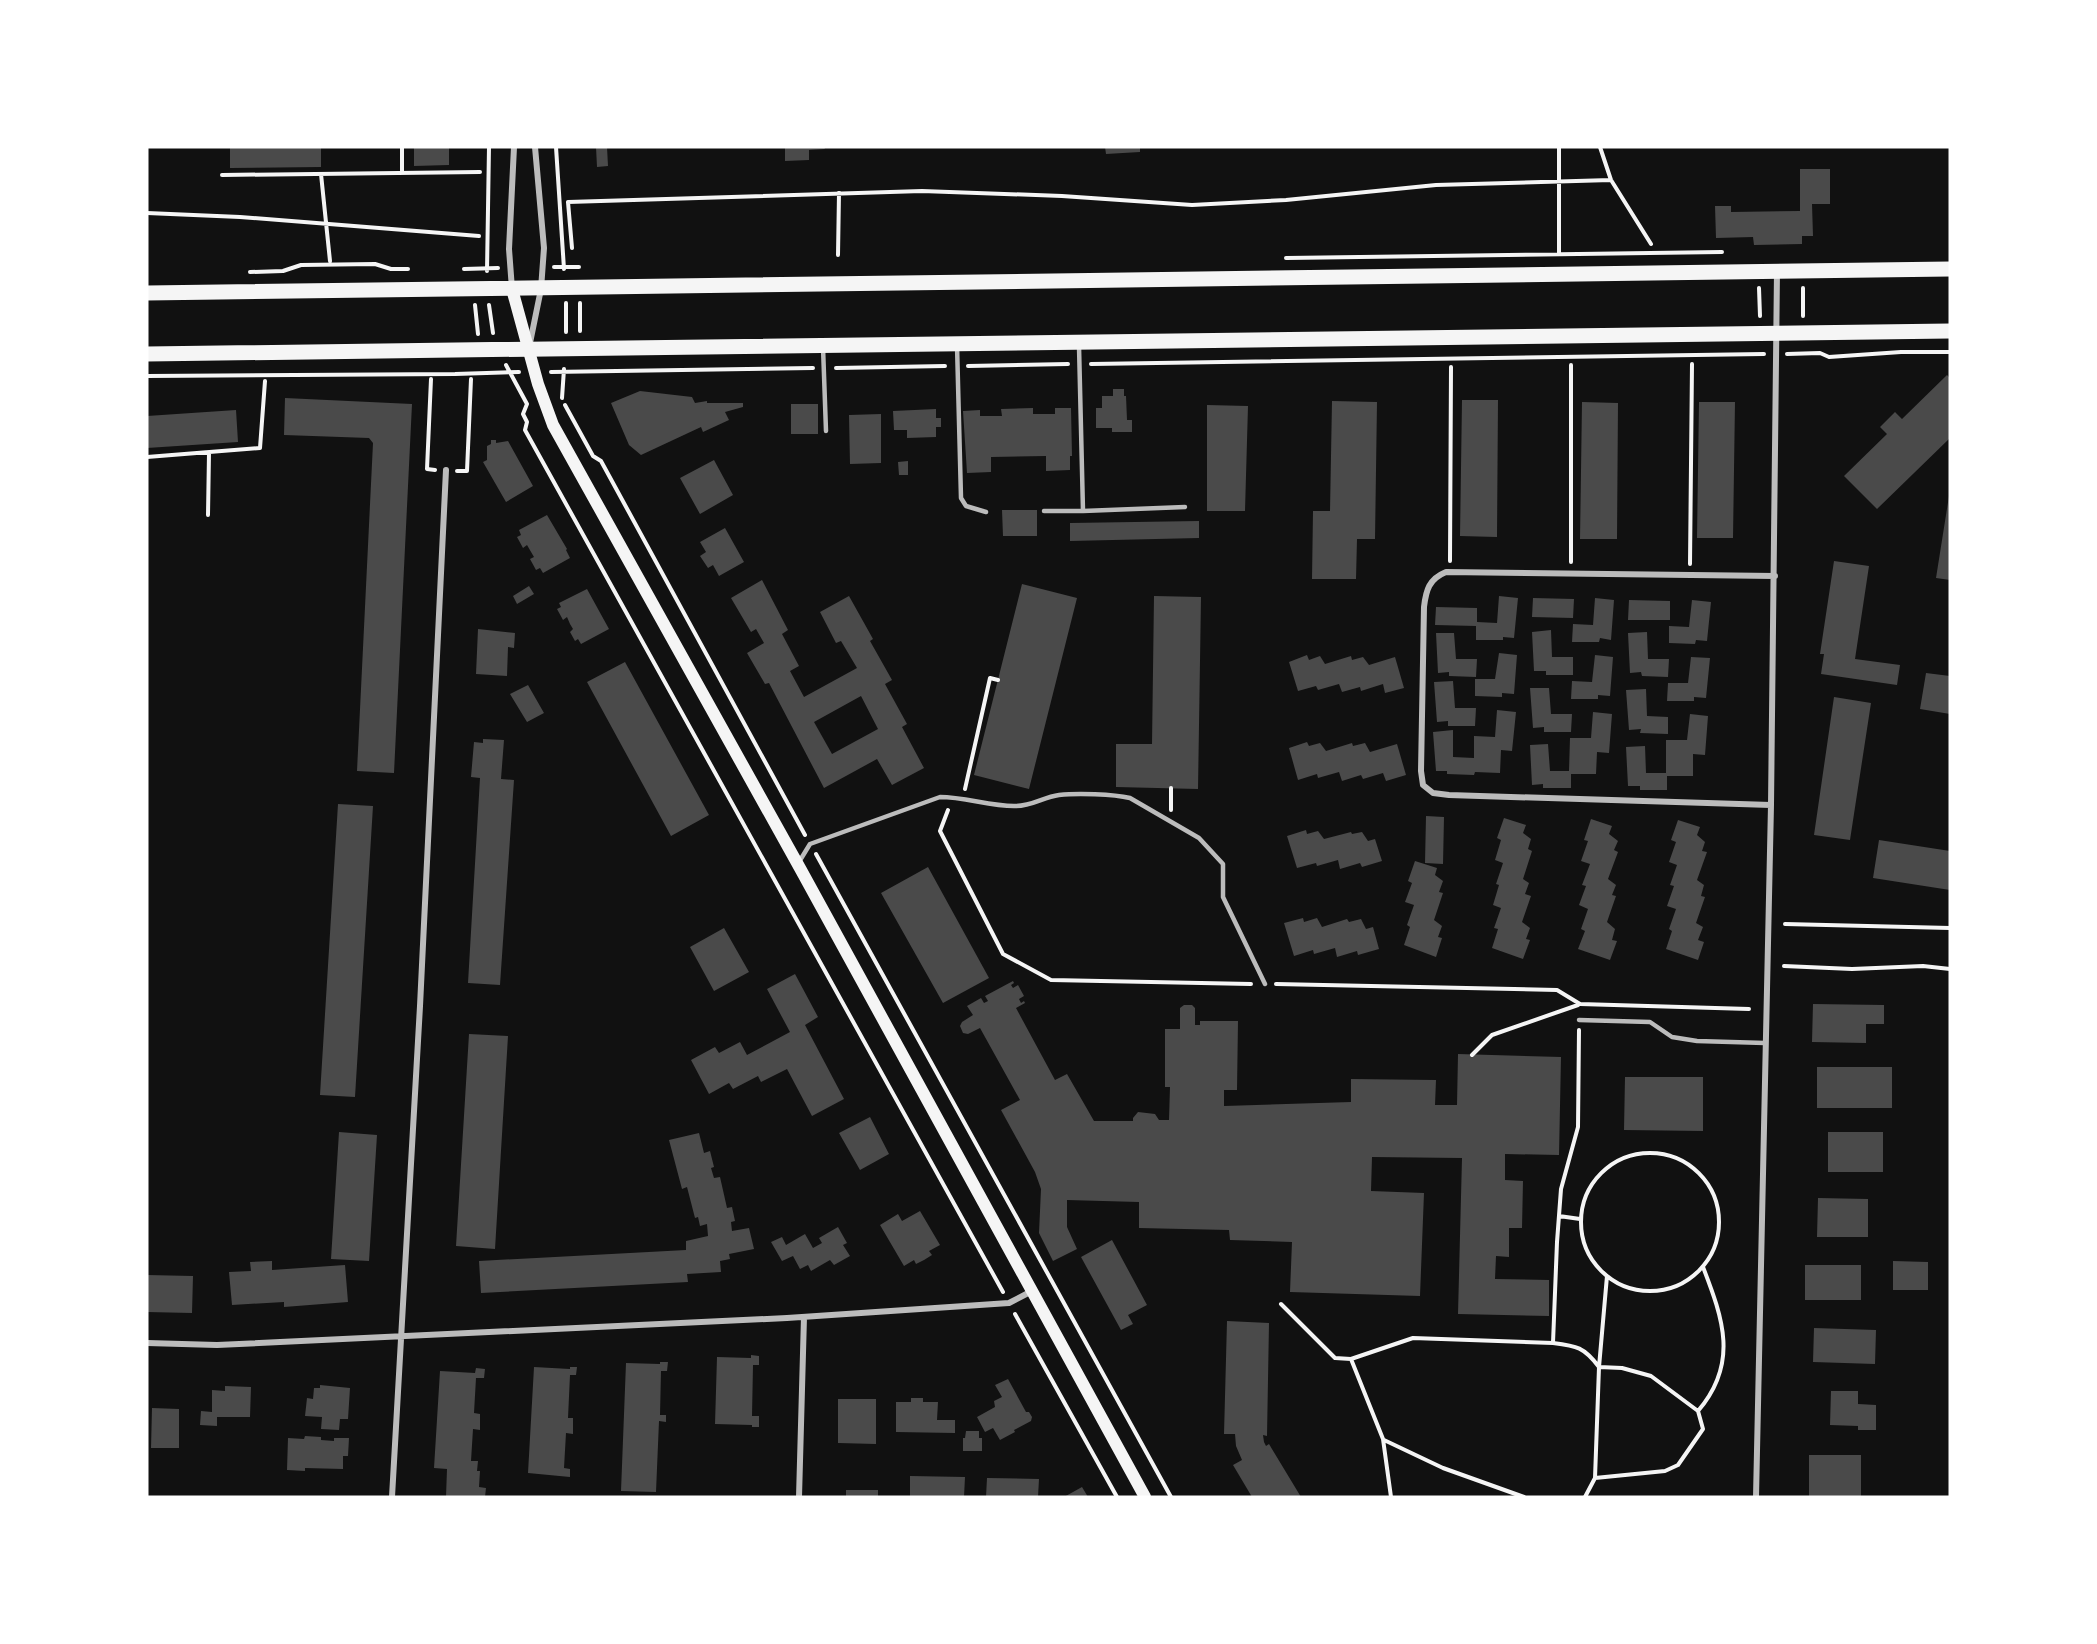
<svg xmlns="http://www.w3.org/2000/svg" width="2097" height="1644" font-family="'Fira Sans Condensed',sans-serif">
<rect width="100%" height="100%" fill="#111"/>
<path fill="#4a4a4a" fill-rule="evenodd" d="M230,147h91v20l-91,1z
M414,147h35v18l-35,1z
M596,147h11l1,19 -11,1z
M785,147h39l1,2 -16,1v10l-24,1z
M1105,147h35v5l-34,2z
M1800,169h30v35h-18l1,32h-11v8l-48,1 -1,-8 -37,1 -1,-32h16v6l69,-1z
M1947,375l3,3v60l-73,71 -33,-33 43,-42 -7,-7 15,-15 7,7z
M1113,389h11v7h2l1,24h5v12h-20v-4h-16v-20h6v-12h11z
M640,391l52,6 3,6 12,-2v2h36v4l-18,5 4,8 -26,12 -2,-5 -60,28 -12,-10 -18,-42z
M285,398l127,6 -18,369 -37,-2 16,-328 -4,-5 -85,-3z
M1462,400h36l-1,137 -37,-1z
M1332,401l45,1 -2,137h-18l-1,40h-44l1,-68h17z
M1582,402l36,1 -1,136h-37z
M1699,402h36l-2,136h-36z
M791,404h27v30h-27z
M1207,405l41,1 -3,105h-38z
M1033,408v6h22v-6h16l1,48h-2v14l-24,1v-15l-55,1v15l-24,1 -4,-62 17,-1v6h22l-1,-7z
M936,409v9h5v9h-5v10l-29,1v-8h-13l-1,-19z
M236,410l2,32 -91,6v-32z
M881,414v49l-31,1 -1,-49z
M491,440h5v3l12,-2 25,45 -27,16 -23,-40 4,-2v-14l4,-2z
M714,460l19,35 -33,19 -20,-36z
M908,461v14h-9l-1,-13z
M1949,496h1v84l-14,-2z
M1002,510h35v26h-34z
M547,515l20,34 -1,1 4,8 -27,15 -3,-5 -4,2 -6,-11 4,-2 -7,-12 -4,3 -6,-11 4,-2 -2,-5z
M1199,521v17l-129,3v-18z
M725,528l19,34 -25,14 -6,-11 -5,3 -8,-12 6,-4 -6,-10z
M1834,561l35,5 -14,93 45,6 -3,20 -76,-11 3,-20h-4z
M762,580l26,50 -6,4 17,32 -9,5 14,26 53,-29 -16,-27 -5,2 -16,-31 29,-16 24,43 -3,2 22,39 -7,4 22,40 -5,3 22,41 -32,17 -15,-26 -53,29 -55,-105 -4,1 -18,-31 17,-10 -8,-14 -5,3 -20,-34zM861,696l17,33 -46,25 -18,-32z
M1022,584l55,14 -48,191 -55,-14z
M529,586l5,8 -17,10 -4,-8z
M587,589l22,40 -28,15 -3,-5 -3,2 -5,-9 3,-3 -3,-5 -3,-7 -4,3 -6,-11 4,-2 -2,-4z
M1154,596l47,1 -3,192 -82,-2v-43h36z
M1499,596l19,2 -4,40 -11,-1v3h-27v-14l-41,-1 1,-18 41,1v14l20,1z
M1533,598l41,1 -1,19 -41,-1z
M1595,598l19,2 -3,40 -11,-2 -1,4h-27l1,-18 20,1z
M1629,600l41,1v19h-42z
M1692,600l19,2 -4,39 -11,-1 -1,4 -26,-1v-17l20,1z
M478,629l37,4 -1,15 -6,-1 -1,29 -31,-2z
M1551,630l1,27h21v18h-27v-4h-12l-2,-39z
M1647,632l1,27h21l-1,18 -26,-1 -1,-4 -11,1 -2,-40z
M1436,633h18l2,26h21l-1,18 -27,-1v-4l-11,1z
M1499,653l18,2 -3,39 -12,-1v4l-27,-1v-17h20z
M1307,655l2,5 11,-4 5,8 26,-8 1,4 11,-3 6,8 26,-8 9,31 -19,5 -2,-9 -22,7 -1,-4 -18,5 -3,-8 -21,6 -2,-4 -18,5 -9,-29z
M1595,655l18,2 -3,39 -12,-1v4h-27l1,-18 20,1z
M1691,657l19,1 -4,40 -12,-1v4h-27l1,-18h20z
M625,662l84,153 -38,21 -84,-154z
M1926,673l24,3v38l-30,-5z
M1453,681l2,27h21l-1,18h-27v-5l-11,1 -3,-40z
M528,685l16,28 -17,9 -17,-28z
M1530,688h19l2,26h21l-1,18h-27v-5l-11,1z
M1646,689l1,27 21,1v17l-28,-1 1,-4 -12,1 -3,-40z
M1834,697l37,6 -21,137 -36,-5z
M1497,710l19,2 -4,39 -11,-1 -1,23 -25,-1 -1,3 -27,-1v-3h-11l-3,-39 20,-2v27l21,1v-22l21,1z
M1593,712l19,2 -3,39 -12,-1 -1,22h-25v14h-28v-4l-11,1 -2,-40 18,-1 2,27h19l1,-33h21z
M1690,714l18,2 -3,39 -12,-1v22h-26v14h-27v-4h-12l-2,-39 19,-1 1,27h20v-33h21z
M483,739l21,1 -3,39 13,1 -14,205 -32,-2 12,-205 -9,-1 3,-35 9,1z
M1307,742l2,4 11,-3 6,8 26,-8 1,3 12,-3 5,9 27,-8 9,31 -20,6 -3,-8 -20,6 -2,-4 -19,6 -3,-9 -21,6 -1,-4 -19,6 -9,-32z
M338,804l35,2 -18,291 -35,-2z
M1426,816l18,1 -1,47 -18,-1z
M1504,818l22,7 -3,8 8,6 -3,10 4,2 -9,28 6,4 -4,11 6,2 -9,26 8,6 -4,11 4,1 -7,19 -31,-11 6,-19 -4,-1 7,-20 -8,-3 6,-20 -3,-1 7,-21 -8,-3 6,-20 -4,-2z
M1591,819l21,7 -3,8 9,7 -4,9 4,2 -10,27 8,6 -4,10 4,1 -9,26 8,7 -3,11 5,1 -7,19 -32,-11 7,-18 -4,-2 7,-20 -9,-4 7,-19 -4,-1 8,-21 -9,-3 7,-20 -4,-1z
M1678,820l22,7 -3,8 8,7 -3,9 5,1 -10,28 7,5 -3,11 4,1 -9,26 7,4 -5,13 6,2 -6,18 -32,-11 6,-18 -3,-2 7,-20 -9,-3 7,-20 -4,-1 7,-20 -8,-3 7,-20 -5,-2z
M1306,830l1,4 11,-3 6,8 27,-7 1,2 10,-2 6,9 7,-2 7,22 -20,6 -2,-4 -20,6 -2,-9 -21,6 -1,-3 -19,5 -10,-32z
M1879,840l71,11v39l-77,-12z
M1415,861l22,7 -2,7 8,6 -4,11 4,1 -9,27 8,6 -4,11 4,1 -6,19 -32,-12 6,-18 -3,-2 7,-20 -9,-3 7,-19 -4,-2z
M928,867l61,111 -46,25 -62,-110z
M1303,918l1,4 13,-4 5,9 25,-8 2,3 12,-3 5,10 7,-2 6,22 -21,6 -1,-4 -20,6 -2,-9 -21,6 -1,-4 -19,6 -10,-33z
M724,928l25,44 -35,19 -24,-44z
M795,974l23,43 -13,8 39,74 -32,17 -25,-47 -26,13 -3,-6 -25,13 -4,-6 -20,11 -18,-34 24,-13 4,6 21,-11 7,13 43,-23 -23,-43z
M1013,981l1,2 -3,2 2,3 5,-3 6,11 -5,3 2,4 3,-2 1,2 -9,5 39,72 12,-6 27,47h39v-3l5,-6 17,2 4,6h10l1,-33h-5v-58h15v-21l4,-3h8l3,3v17h5v-4h38l-1,69h-13v16l127,-4v-23l85,1 -1,25h22l1,-51 103,3 -2,98 -54,-1v26l18,1 -1,47h-13v29l-13,-1 -1,23 54,1v36l-91,-2 4,-156 -90,-1 -1,34 53,2 -4,103 -130,-4 2,-50 -62,-2 -1,-10 -90,-2v-26l-72,-2v27l10,22 -24,12 -14,-28 2,-44 -6,-17 -34,-62 19,-10 -40,-72 -12,6 -5,-1 -3,-7 2,-4 11,-7 -6,-9 14,-8 3,5 4,-2 -3,-5z
M1813,1004l71,1v19h-18v19l-54,-1z
M469,1034l39,2 -13,213 -39,-3z
M1817,1067h75v41h-75z
M1625,1077h78v54l-79,-1z
M870,1117l19,37 -29,16 -21,-37z
M339,1132l38,3 -8,126 -38,-2z
M1828,1132h55v40h-55z
M699,1133l5,20 6,-2 4,16 -3,1 3,10 6,-1 7,31 5,-1 3,14 -4,1 1,9 17,-3 5,21 -25,5 1,5 -10,2 1,11 -34,2 1,8 -207,11 -2,-32 207,-11v-9l22,-5 -1,-12 -7,2 -2,-9 -3,1 -8,-31 -5,2 -13,-49z
M1818,1198l50,1v38h-51z
M920,1211l20,34 -11,6 3,4 -8,5 -8,4 -2,-4 -10,6 -24,-41 18,-11 4,7z
M838,1227l9,16 -4,2 7,11 -16,9 -4,-5 -19,11 -3,-6 -8,4 -7,-13 -11,5 -11,-19 11,-5 4,8 19,-11 8,14 9,-5 -3,-5z
M1112,1240l35,65 -19,10 5,9 -12,6 -40,-73z
M272,1261v9l73,-5 3,37 -64,5v-5l-52,3 -3,-33 22,-1 -1,-9z
M1893,1261l35,1v28h-35z
M1805,1265h56v35h-56z
M147,1275l46,1 -1,37 -45,-1z
M1227,1321l42,2 -2,113 -4,-1 1,7 2,4 3,-2 32,53h-49l-19,-32 9,-5 -6,-14 -1,-12h-11z
M1814,1328l62,2 -1,34 -62,-2z
M751,1355l8,1v9h-6l-1,51h7v11h-7v-2l-37,-1 2,-67 34,1z
M660,1362h8l-1,9h-6l-1,44h6v7l-7,-1 -3,71 -35,-1 5,-128 34,1z
M534,1367l36,2v-2h7l-1,8h-6l-2,43h5v16l-7,-1 -2,35 6,1v8l-42,-4z
M476,1368l9,1 -1,9h-8l-2,35 6,1v16l-7,-1 -2,32h7l-1,10h3l-1,16 7,1 -1,9h-39l1,-28 -13,-1 6,-97 35,2z
M1008,1379l18,33h3l3,5 -1,4 -17,9 1,2 -15,8 -7,-12 -8,4 -8,-15 18,-10 -1,-6 8,-4 -7,-12z
M320,1385l30,3 -2,31h-8l-1,11 -18,-1 1,-12 -17,-1 2,-18 6,1 1,-11h6z
M225,1386l26,1 -1,30h-33v9l-17,-1 1,-14 11,1v-22l13,1z
M1831,1391h27v13l18,1v25h-18v-4l-28,-1z
M911,1398h12v4h15l-1,18h18v13l-59,-1v-30h15z
M838,1399h38v45l-38,-1z
M152,1408l27,1v39h-28z
M966,1431h13v7h3v13h-19v-13h2z
M305,1436l16,1v3l13,1v-3h15l-1,18h-5v13l-38,-1v3l-18,-1 1,-32 16,1z
M1809,1455h52v42l-52,-1z
M910,1476l55,1 -1,20h-54z
M987,1478l52,1 -1,18h-52z
M1082,1487l6,10h-24z
M846,1490h32v7h-32z"/>
<g fill="none" stroke-linecap="round" stroke-linejoin="round">
<path stroke="#f5f5f5" stroke-width="4" d="M402,147v26
M556,147l8,122
M1559,147v107
M1600,147l11,33 40,64
M321,174l9,87
M222,175l258,-3
M147,213l93,4 239,19
M572,248l-4,-46 354,-11 140,5 130,9 94,-5 150,-15 175,-5
M838,255l1,-62
M1286,258l436,-6
M554,267h25
M464,269l34,-1
M487,271l2,-124
M250,272l33,-1 18,-6 74,-1 16,5h17
M1759,288l1,28
M1803,288v28
M580,303v28
M475,305l3,29
M489,305l4,28
M566,332v-29
M1787,354l33,-1 9,4 72,-5h49
M1091,364l673,-10
M506,365l21,39 -4,10 4,8 -2,8 478,862
M968,366l100,-2
M836,368l109,-2
M551,372l262,-4
M147,376l308,-2 64,-2
M431,379l-4,90 8,1
M562,398l2,-29
M565,405l28,51 8,5 204,374
M147,457l113,-9 5,-67
M457,471h10l4,-92
M208,515l1,-62
M1450,561l1,-194
M1571,562v-197
M1690,564l2,-200
M965,789l25,-111 8,2
M948,810l-8,21 63,123 48,26 200,4
M1171,810v-22
M816,854l355,643
M1785,924l165,4
M1784,966l68,3 71,-3 27,3
M1276,984l281,6 23,14 169,5
M1472,1055l20,-20 86,-30
M1581 1222a69 69 0 1 1 138 0a69 69 0 1 1-138 0Z
M1559,1216l21,3
M1281,1304l54,54 16,1
M1015,1314l102,183
M1553,1343c24,3 31,4 46,24l8,-91
M1698,1411c41,-48 25,-92 5,-144
M1384,1440l59,28 81,29
M1391,1497l-8,-58 -32,-80 62,-21 140,5 4,-101 4,-53 17,-62 1,-97
M1585,1497l10,-19 4,-111 23,1 29,8 47,35 5,18 -25,36 -13,6 -70,7"/>
<path stroke="#bcbcbc" stroke-width="4.5" d="M957,345l4,153 5,8 20,6
M823,347l3,84
M1044,511h39l-4,-165
M1083,511l102,-4
M799,862l11,-18 130,-47c25,0 49,9 74,9 17,1 29,-9 45,-11 18,-2 54,-1 71,3l69,40 24,26v33l42,87
M1579,1020l71,2 22,15 25,4 68,2"/>
<path stroke="#bcbcbc" stroke-width="6" d="M512,289l-3,-40 5,-102
M530,343l11,-54 3,-41 -9,-101
M1771,805l-322,-10 -16,-2 -10,-8 -2,-14 3,-164c2,-17 5,-28 22,-35l329,4
M147,1343l70,2 570,-27 222,-15 23,-12
M392,1497l28,-491 26,-536
M799,1497l5,-180
M1756,1497l15,-692 6,-534"/>
<path stroke="#f5f5f5" stroke-width="12" d="M512,289l26,95 15,41 248,445 344,627"/>
<path stroke="#f5f5f5" stroke-width="15" d="M147,293l1803,-24
M147,354l1803,-23"/>
</g>
<rect width="2097" height="1644" fill="none" stroke="#ffffff" stroke-width="297"/>
</svg>
